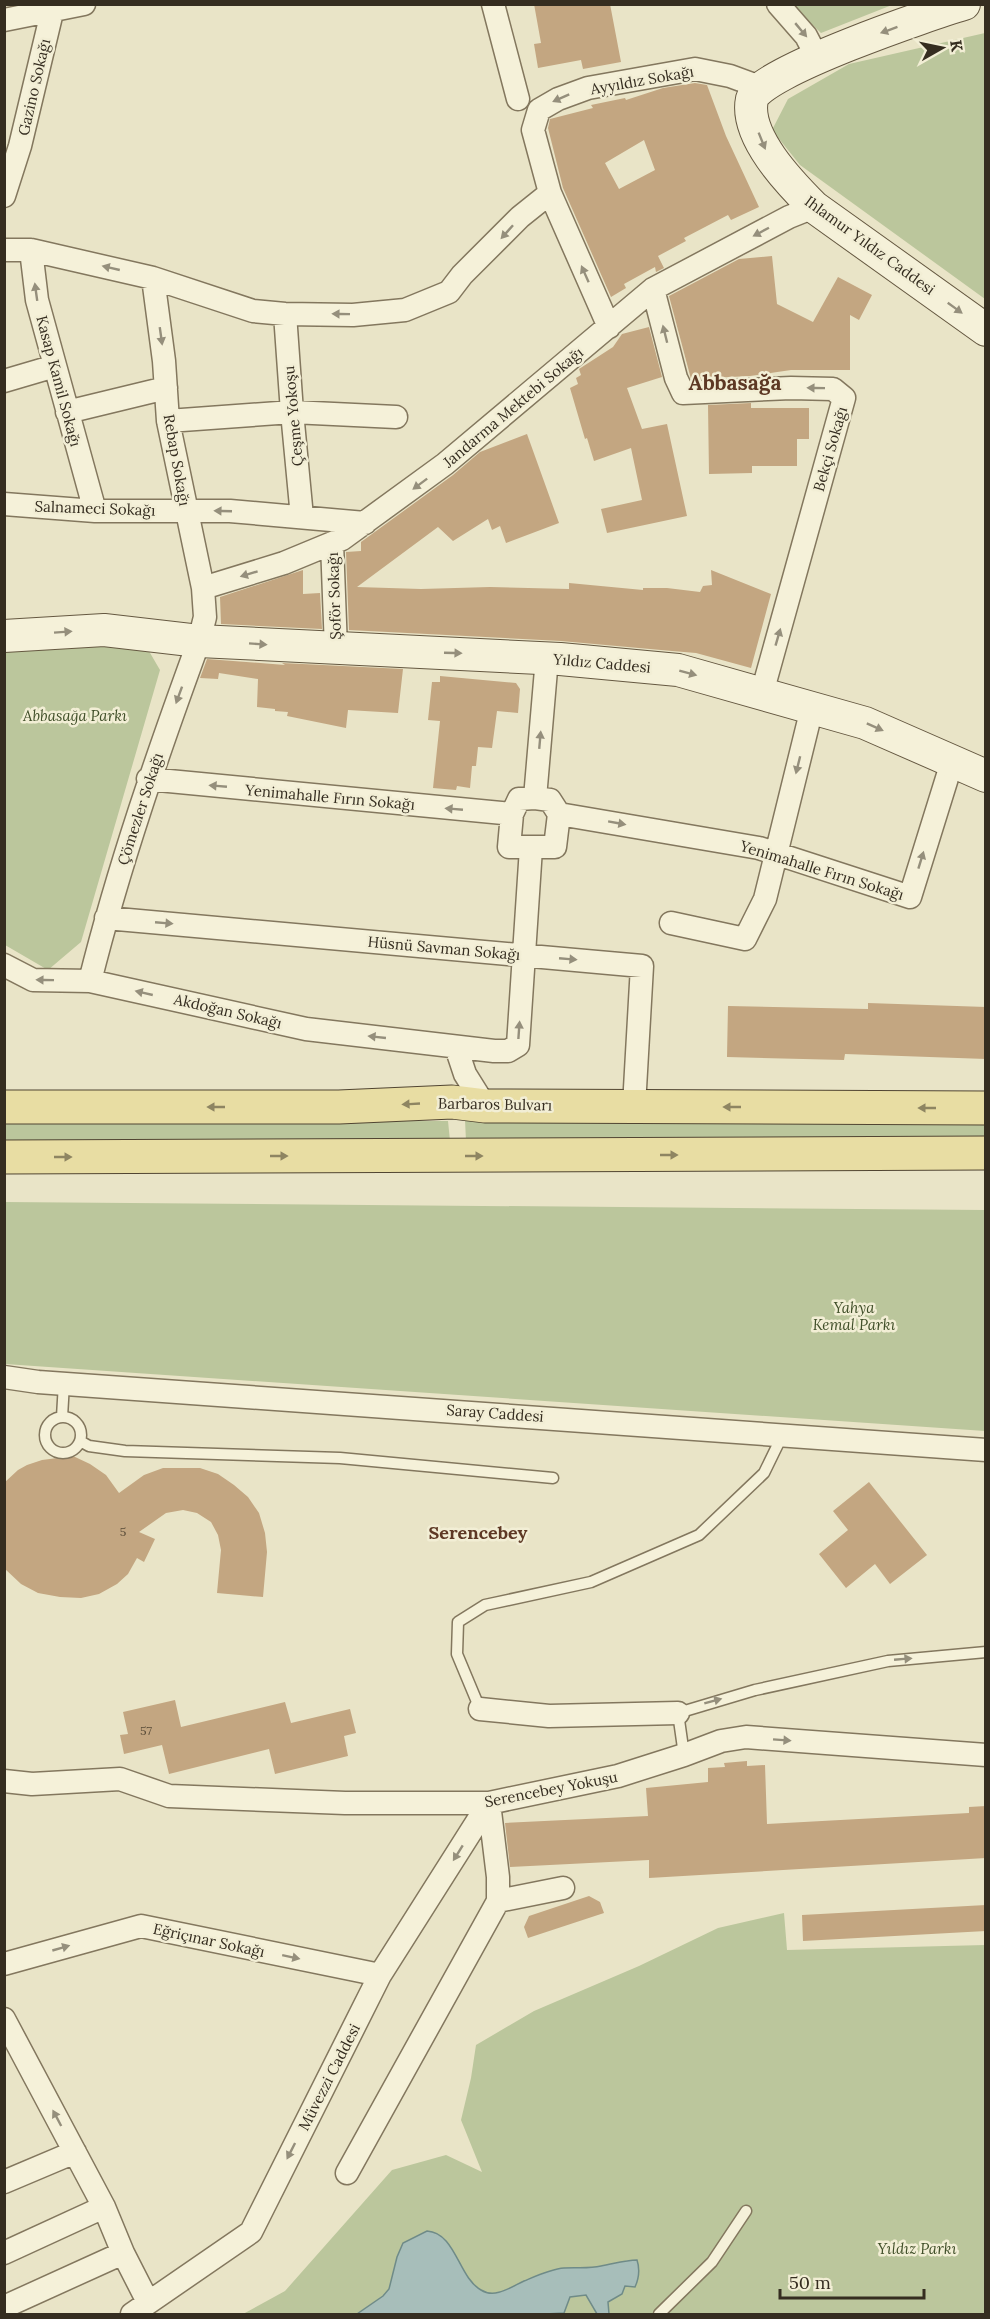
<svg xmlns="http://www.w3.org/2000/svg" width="990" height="2319" font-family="Lora,serif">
<rect width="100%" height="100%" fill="#e9e4c7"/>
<path fill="#bbc69c" d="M792,5h100l-71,28z
M985,33v266l-185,-134 -28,-35 16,-31 61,-35z
M106,640l40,6 14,24 -79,272 -33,28 -43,-25v-296z
M465,1120h520l1,21h-520z
M448,1121l2,20 -445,1 -1,-20z
M4,1202l981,8v221l-980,-67z
M784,1913l3,37 198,-5v369h-376l-1,-12 14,-8 7,-34 -120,29c-4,1 -10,4 -14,5 -22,2 -39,-35 -48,-52l-53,31 -5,16 -6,7 -26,18h-114l42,-23 107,-121 54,-15 36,17 -21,-52 10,-42 5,-33 58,-34 105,-45 79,-38z
M586,2295l11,19h-52l19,-1 6,-16z"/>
<path fill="#a7beba" stroke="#6f8b88" stroke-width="1.5" d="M427,2231c29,2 31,46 54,59 14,9 30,-3 43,-9 12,-5 27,-12 40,-13 12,-1 24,1 37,-2 12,-2 24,-6 36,-6 3,9 2,18 -2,27l-10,-1 -3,8 -14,8 1,12h-12l-11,-19 -16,2 -6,16 -19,1h-188l26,-18 6,-7 8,-32 6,-14z"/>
<path fill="#c3a681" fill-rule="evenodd" d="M534,4h76l11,58 -38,7 -2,-9 -43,8 -4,-24 7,-1z
M695,83l12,2 19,51 33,71 -28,13 -3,-5 -44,23 2,3 -28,15 6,12 -8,4 -1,-5 -31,17 2,4 -15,9 -48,-109 -15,-60 2,-9 43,-11 -2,-3 34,-7 1,2 37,-12zM644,140l11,30 -36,19 -14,-26z
M772,256l5,48 36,18 25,-45 34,18 -13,25 -9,-5v55h-59l-41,6 -59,3 -22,-83 70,-37z
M649,327l13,50 -35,11 15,41 25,-5 20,92 -80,17 -6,-24 41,-9 -11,-52 -37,13 -7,-23 -2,1 -15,-51 8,-4 -2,-6 5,-3 -2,-6 34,-22 9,-13z
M751,403v5h58v31h-12v27h-45v7l-43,1 -1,-69z
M527,434l32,89 -53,20 -6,-17 -8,4 -4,-11 -35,22 -15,-14 -81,60 64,2 69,-2 79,2v-6l74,7v-2h24l33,4 3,-6 9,-1 -1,-15 60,24 -20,74 -55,-15 -24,-2 -111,-10 -212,-11 -3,-78 15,-1v-9l92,-67 27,-23z
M303,570v24l17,-1 2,36 -101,-5 -1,-27z
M207,659l78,6 -3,-2 121,6 -5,44 -50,-3 -2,18 -59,-12 1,-4 -13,-1v-2l-18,-2 1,-28 -39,-6 -1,6 -18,-1z
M440,676l76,7 4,6 -2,24 -21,-2 -5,37 -14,-1 -2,19h-4l-2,22 -13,-2 -1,4 -23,-2 7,-67 -12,-1 4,-38h8z
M868,1003l118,4v52l-141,-5 -1,6 -117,-3 1,-51 140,3z
M73,1456l17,8 16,11 13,18 25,-18 19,-7h37l18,6 16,11 14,12 11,16 6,20 2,19 -4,45 -46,-4 4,-43 -3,-15 -7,-13 -14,-9 -14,-3 -17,3 -27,19 16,7 -11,23 -7,-4 -9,16 -11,10 -18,10 -18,4 -21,-1 -22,-4 -17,-9 -17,-16v-85l14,-13 9,-5 15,-5z
M869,1482l58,73 -37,29 -15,-20 -29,24 -27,-34 29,-24 -15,-19z
M175,1700l6,27 104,-25 6,21 59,-14 6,24 -12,3 4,20 -73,18 -6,-25 -100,25 -7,-29 -38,9 -4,-19 8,-1 -5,-22z
M747,1761v5l18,-1 2,59 202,-11v-6l17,-1v52l-337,20v-18l-139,7 -5,-44 143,-7 -2,-28 62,-6v-14l17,-1 -1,-4z
M589,1896l11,6 4,11 -76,25 -4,-11 5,-11z
M986,1905v26l-183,10 -1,-26z"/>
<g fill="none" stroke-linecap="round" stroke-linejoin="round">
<defs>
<path id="lane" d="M62,1417l2,-34
M45 1435a18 18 0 1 1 36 0a18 18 0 1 1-36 0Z
M80,1441l9,5 36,5 215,7 213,20
M480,1709l-23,-55 1,-32 27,-17 106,-23 108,-47 65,-62 19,-39
M684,1755l-6,-42 77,-23 133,-29 98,-9
M659,2314l53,-52 34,-51"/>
<path id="street" d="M493,4l25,95
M778,4l28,32 12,23
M4,20l80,-16
M4,196l16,-50 32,-134
M4,250h27l122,28 100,33 32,3 68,1 52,-5 44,-18 13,-17 58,-58 30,-24
M31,250l6,50 58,211
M653,289l23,89 7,15 108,-5 42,1 11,9 -82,295
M285,314l7,98 10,105
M609,327l-59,-134 -17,-63 6,-20 19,-11 30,-11 107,-19 35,7 30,11
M4,381l51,-15
M67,412l99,-24
M168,421l124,-9 104,5
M4,504l91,7h135l135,12
M332,543l4,106
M203,588l81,-25 58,-24 103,-75 208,-175 136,-72 25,-10
M148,779l364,35
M535,798l15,2 9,14 -4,33h-46l3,-33 7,-15z
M535,798l12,-140
M559,814l200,34 151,49 42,-135
M106,918l536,48 -8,140
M671,923l74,16 20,-40 47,-191
M4,965l29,15 57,1 216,48 188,22h14l10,-6 13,-197
M90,981c29,-116 68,-228 109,-340l6,-24 -2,-29 -35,-167 -4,-60 -11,-83
M456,1047l9,27 20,32
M4,1377l34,5 948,68
M480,1709l69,7 129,-3
M4,1781l28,3 88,-5 49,17 176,7h144l129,-27 66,-21 37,-14 25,-4 240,18
M489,1803l9,74v24l65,-13
M4,1964l137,-38 239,49
M4,2019l100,188 19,46 25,49
M347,2173l151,-272
M4,2182l71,-30
M4,2253l100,-46
M4,2307l119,-54
M132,2314l119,-82 129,-257 109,-172"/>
<path id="secondary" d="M964,4c-31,9 -205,68 -212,95 -8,37 38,84 62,108l172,123
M4,636l100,-6 95,11 361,18 118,11 187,53 121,53"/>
<path id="primary" d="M4,1107h335l113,-5 33,4 501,2
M4,1157l982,-4"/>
</defs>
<use href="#lane" stroke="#83775e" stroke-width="13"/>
<use href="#street" stroke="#83775e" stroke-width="25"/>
<use href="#secondary" stroke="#655841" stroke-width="34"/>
<use href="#primary" stroke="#514532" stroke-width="35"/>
<use href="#lane" stroke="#f5f1d9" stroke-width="10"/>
<use href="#street" stroke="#f5f1d9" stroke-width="22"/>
<use href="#secondary" stroke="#f5f1d9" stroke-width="32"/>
<use href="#primary" stroke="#e8dda3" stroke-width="33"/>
</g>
<defs><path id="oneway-solid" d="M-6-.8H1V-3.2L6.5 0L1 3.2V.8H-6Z" transform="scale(1.5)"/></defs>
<g fill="#958f7c">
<use href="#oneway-solid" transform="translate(801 30) rotate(50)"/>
<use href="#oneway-solid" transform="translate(889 30) rotate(160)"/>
<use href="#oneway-solid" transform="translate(561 98) rotate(156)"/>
<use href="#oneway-solid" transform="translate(762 141) rotate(68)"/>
<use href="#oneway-solid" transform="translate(507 232) rotate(132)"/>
<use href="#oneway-solid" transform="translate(761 232) rotate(152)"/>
<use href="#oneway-solid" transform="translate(111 268) rotate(-167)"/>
<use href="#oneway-solid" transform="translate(585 274) rotate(-114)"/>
<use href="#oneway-solid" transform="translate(36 292) rotate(-98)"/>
<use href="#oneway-solid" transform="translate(955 308) rotate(36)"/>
<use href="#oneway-solid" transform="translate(341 314) rotate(-179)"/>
<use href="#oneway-solid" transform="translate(665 334) rotate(-104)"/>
<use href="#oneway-solid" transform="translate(161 336) rotate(82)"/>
<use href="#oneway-solid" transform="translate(816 388) rotate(-179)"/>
<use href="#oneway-solid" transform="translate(420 484) rotate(143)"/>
<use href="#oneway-solid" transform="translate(223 511) rotate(-178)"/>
<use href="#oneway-solid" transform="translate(249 574) rotate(163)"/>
<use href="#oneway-solid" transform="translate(63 632) rotate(-4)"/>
<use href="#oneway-solid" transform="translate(778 637) rotate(-74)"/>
<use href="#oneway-solid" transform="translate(258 644) rotate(4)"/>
<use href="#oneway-solid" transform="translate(453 653) rotate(2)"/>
<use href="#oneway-solid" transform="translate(688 673) rotate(15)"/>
<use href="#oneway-solid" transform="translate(179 695) rotate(110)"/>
<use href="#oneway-solid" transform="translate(875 727) rotate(24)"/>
<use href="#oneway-solid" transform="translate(540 740) rotate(-85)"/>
<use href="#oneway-solid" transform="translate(798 765) rotate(104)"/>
<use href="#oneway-solid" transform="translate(218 786) rotate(-175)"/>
<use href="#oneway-solid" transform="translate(454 809) rotate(-175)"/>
<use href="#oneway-solid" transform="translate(617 823) rotate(10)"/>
<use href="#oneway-solid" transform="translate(921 860) rotate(-73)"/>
<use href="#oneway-solid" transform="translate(164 923) rotate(5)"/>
<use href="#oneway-solid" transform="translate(568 959) rotate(5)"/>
<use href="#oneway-solid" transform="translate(45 980) rotate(-179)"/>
<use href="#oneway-solid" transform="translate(144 993) rotate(-167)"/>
<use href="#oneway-solid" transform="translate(519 1030) rotate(-86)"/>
<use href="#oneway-solid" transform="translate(377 1037) rotate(-174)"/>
<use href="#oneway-solid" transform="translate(903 1659) rotate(-5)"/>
<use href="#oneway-solid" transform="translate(713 1701) rotate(-15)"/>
<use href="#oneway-solid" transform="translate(782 1740) rotate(4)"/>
<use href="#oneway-solid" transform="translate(458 1853) rotate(122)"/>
<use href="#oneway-solid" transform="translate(61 1948) rotate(-16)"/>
<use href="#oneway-solid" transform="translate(291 1957) rotate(12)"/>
<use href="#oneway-solid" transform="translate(57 2118) rotate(-118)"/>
<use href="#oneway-solid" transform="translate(291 2151) rotate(117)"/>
</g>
<g fill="#8e8562">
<use href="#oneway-solid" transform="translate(411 1104) rotate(177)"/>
<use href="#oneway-solid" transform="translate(216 1107) rotate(-180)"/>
<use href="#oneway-solid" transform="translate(732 1107) rotate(-180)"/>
<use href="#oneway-solid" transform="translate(927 1108) rotate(-180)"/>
<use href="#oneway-solid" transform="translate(669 1155)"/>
<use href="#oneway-solid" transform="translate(279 1156)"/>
<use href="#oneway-solid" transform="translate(474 1156)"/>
<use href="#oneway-solid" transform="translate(63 1157)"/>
</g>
<g text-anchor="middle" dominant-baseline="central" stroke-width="5" stroke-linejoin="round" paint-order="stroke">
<g font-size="12" fill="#584b38">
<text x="123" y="1531">5</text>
<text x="146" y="1730">57</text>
</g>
<g font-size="15" fill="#352d20" stroke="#f2eed5">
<text transform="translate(642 80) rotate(-10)">Ayyıldız Sokağı</text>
<text transform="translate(34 87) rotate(-77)">Gazino Sokağı</text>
<text transform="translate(870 245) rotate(36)">Ihlamur Yıldız Caddesi</text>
<text transform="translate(59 381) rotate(75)">Kasap Kamil Sokağı</text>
<text transform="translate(513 407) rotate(-40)">Jandarma Mektebi Sokağı</text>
<text transform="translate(293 416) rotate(-95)">Çeşme Yokoşu</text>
<text transform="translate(830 449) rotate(-74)">Bekçi Sokağı</text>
<text transform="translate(177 460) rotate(80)">Rebap Sokağı</text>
<text transform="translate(95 508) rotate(2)">Salnameci Sokağı</text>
<text transform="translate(334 596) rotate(-92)">Şoför Sokağı</text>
<text transform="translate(602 663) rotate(5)">Yıldız Caddesi</text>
<text transform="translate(330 797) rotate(5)">Yenimahalle Fırın Sokağı</text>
<text transform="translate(140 809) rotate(-72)">Çömezler Sokağı</text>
<text transform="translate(822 870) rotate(17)">Yenimahalle Fırın Sokağı</text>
<text transform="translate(444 948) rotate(5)">Hüsnü Savman Sokağı</text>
<text transform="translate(228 1011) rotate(13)">Akdoğan Sokağı</text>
<text transform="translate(495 1104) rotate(1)">Barbaros Bulvarı</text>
<text transform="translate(495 1413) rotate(4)">Saray Caddesi</text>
<text transform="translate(551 1789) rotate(-11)">Serencebey Yokuşu</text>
<text transform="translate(209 1940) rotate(12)">Eğriçınar Sokağı</text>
<text transform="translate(329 2077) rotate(-63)">Müvezzi Caddesi</text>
</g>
<g font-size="15" font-style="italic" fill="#404f29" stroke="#f2eed5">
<text x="75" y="715">Abbasağa Parkı</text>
<text x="854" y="1307">Yahya<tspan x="854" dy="17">Kemal Parkı</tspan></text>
<text x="917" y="2248">Yıldız Parkı</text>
</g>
<g font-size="18" font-weight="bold" fill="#5d3824" stroke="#f2eed5">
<text x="478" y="1532">Serencebey</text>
</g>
<g font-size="21" font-weight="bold" fill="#5d3824" stroke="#f2eed5">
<text x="735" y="382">Abbasağa</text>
</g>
</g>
<rect width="990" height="2319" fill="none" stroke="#352d20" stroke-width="12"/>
<g transform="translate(942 48) rotate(81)" stroke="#f2eed5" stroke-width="4.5" paint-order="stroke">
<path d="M0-4.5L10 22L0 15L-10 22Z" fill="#352d20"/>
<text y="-9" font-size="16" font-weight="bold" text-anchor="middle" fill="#352d20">K</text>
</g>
<path d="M780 2289v9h144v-9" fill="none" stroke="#352d20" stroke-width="3"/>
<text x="789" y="2289" font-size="18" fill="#352d20" stroke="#f2eed5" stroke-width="4.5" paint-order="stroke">50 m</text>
</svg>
